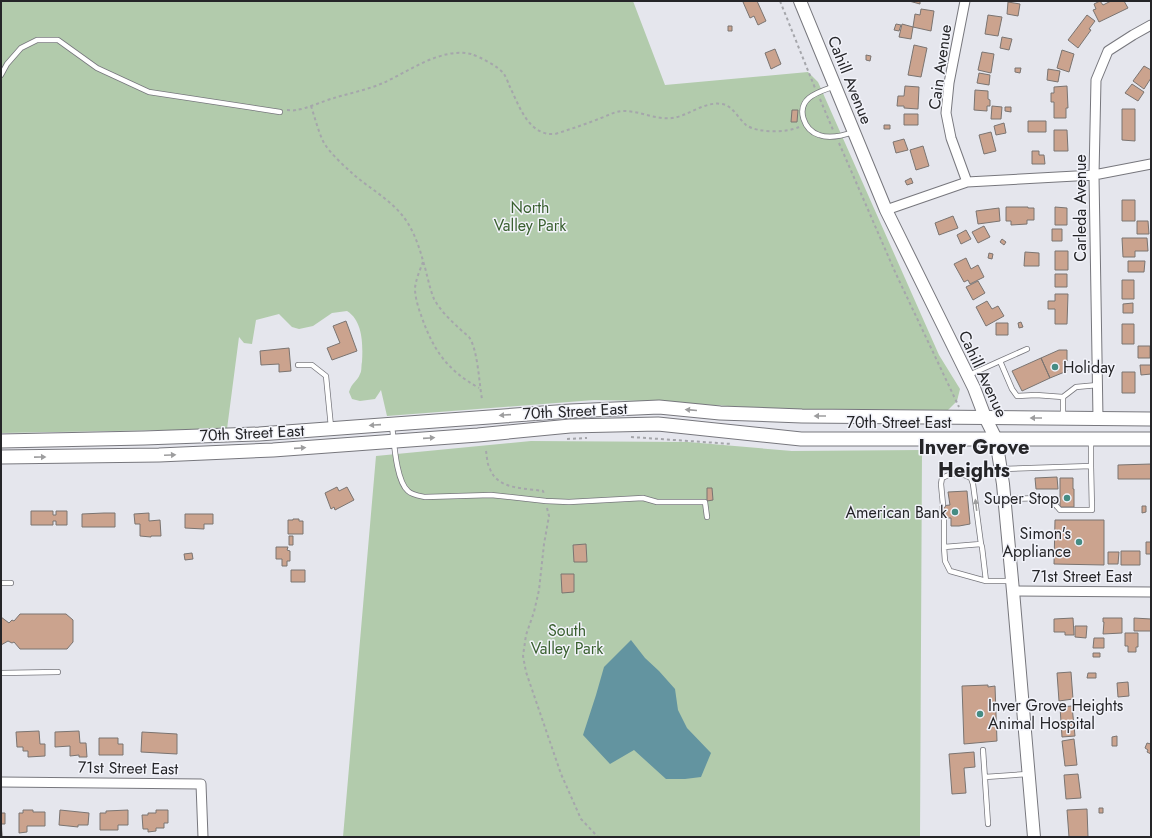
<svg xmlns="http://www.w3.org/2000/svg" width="1152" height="838" font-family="Jost,sans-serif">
<rect width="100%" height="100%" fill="#e5e6ed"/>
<path fill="#b2cbac" d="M1,1h632l32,84 143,-13 10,10 121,273 21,34 -3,12 -9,9 -170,-1 -129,-8 -55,-1 -207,16 -6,-26 -6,9 -15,2 -8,-2 -3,-7c3,-10 8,-10 11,-18 2,-3 1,-8 2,-12 1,-17 1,-41 -15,-51l-15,2 -19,13 -14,3 -7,-2 -13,-13 -23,6 -4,24 -8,-1 -5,-6 -12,92 -226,4z
M531,441l157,1 104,9 130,-1 -2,387h-577l33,-381z"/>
<path fill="#6394a0" d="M631,640l14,18 14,13 16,18 3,21 9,18 24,25 -10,24 -16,2h-19l-32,-29 -24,14 -27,-29 13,-40 8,-28z"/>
<path fill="#cba38e" stroke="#7a7471" d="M745,1h12l9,20 -8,4 -4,-9 -4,2 -7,-16z
M909,1h11v3z
M1100,1l3,4 8,-4h13l4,7 -29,14 -6,-12 3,-1 -2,-5z
M1008,2l12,2 -2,12 -11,-2z
M921,9l13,2 -3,20 -18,-4 2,-13 5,1z
M988,15l14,2 -4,19 -13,-2z
M1087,15l8,6 -6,8 2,1 -13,18 -10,-8z
M896,24l5,1 -2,6 -5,-1z
M902,24l11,3 -2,12 -12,-2z
M728,26h4v5h-4z
M1002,37l10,2 -3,11 -9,-2z
M914,45l13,3 -6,29 -13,-2z
M775,49l6,15 -10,5 -6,-16z
M1062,50l12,4 -5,18 -12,-4z
M982,52l12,2 -3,19 -13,-3z
M866,55l5,1 -1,5 -4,-1z
M1144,66l7,4v8l-7,11 -11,-8z
M1015,68h6l-1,5 -5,-1z
M1048,69l12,2 -2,11 -11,-2z
M979,73l11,2 -1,10 -12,-2z
M1132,84l12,8 -6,9 -13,-8z
M905,86l14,1 -1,22 -14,-1v-2h-7l1,-10h6z
M1067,86l1,22h-2v10h-12v-16h-3v-9h3v-6z
M975,90l13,1v8l2,1v6h-3v5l-13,-1z
M992,106l10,1 -1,12h-10z
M1005,107h6v5l-6,-1z
M1122,109h13v32l-13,-1z
M792,110h6l-1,12h-6z
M904,114h14v11h-14z
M1028,121h18v11h-18z
M1004,123l2,10 -10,2 -2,-9z
M884,125h6v4h-6z
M1054,130h13l1,21h-14z
M991,132l5,19 -12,3 -5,-19z
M904,139l4,11 -12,3 -3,-11z
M923,146l6,20 -13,4 -6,-20z
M1032,151h7v4h5l1,9h-13z
M911,178l2,5 -6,2 -2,-4z
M1122,200h13v21h-13z
M1006,207h22v1h6v12h-7v4l-16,1v-4h-5z
M1055,207l12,1v17h-12z
M999,208l1,13 -22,3 -2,-13z
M953,216l5,12 -19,7 -4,-12z
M1137,221h11l1,13h-12z
M984,226l6,11 -12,6 -6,-11z
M1052,229h10v12h-10z
M966,230l5,9 -10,5 -4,-9z
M1122,238h25l1,13h-13v6h-12z
M1002,239l4,3 -2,3 -4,-3z
M1055,251h13v19h-13z
M1025,252l14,1v13h-15z
M989,253l4,1 -1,5 -4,-1z
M966,258l5,11 7,-4 6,12 -14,7 -2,-4 -4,2 -10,-18z
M1128,261h17l-1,11h-16z
M1055,274h12v13h-12z
M1122,280h12v19h-12z
M978,281l7,12 -12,7 -7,-13z
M1055,294h13l-1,30h-12v-15h-7v-8h7z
M987,301l5,8 6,-3 6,10 -18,10 -10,-19z
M1133,303v10h-10v-9z
M346,321l11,30 -25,9 -5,-12 13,-5 -7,-17z
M1021,322l2,5 -4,1 -1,-5z
M996,323h12v12h-12z
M1122,324h12v20h-12z
M1138,346h12v12h-12z
M289,348l2,23 -12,1v-8l-18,1 -1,-14z
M1059,350h8v11l-4,2 4,8 -17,7 -9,-20z
M1041,358l9,20 -28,13 -10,-20z
M1140,365h11v9l-10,1z
M1122,372h13v21h-13z
M1151,464v15h-33v-14z
M1057,477l1,12h-22l-1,-11z
M1060,478h13v11h1v18h-14z
M337,487l2,4 8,-4 7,13 -19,10 -1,-3 -3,2 -6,-16z
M707,488h5l1,12 -6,1z
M967,491l3,33 -11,2h-8v-8h-10l-1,-12 10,-1 -2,-13z
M1142,506h4v6l-4,1z
M31,511h22v4h3v-4h11v14h-11v-4h-3v4h-22z
M104,513h11v14h-33v-13z
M149,513v8l11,-1 1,16h-10v1l-11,-1v-12h-5l-1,-10z
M185,514h28v10h-9v5l-19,-1z
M293,519h6v2h4v13h-15v-14h5z
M1055,520h49v45l-50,-1z
M289,536h4v9h-4z
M1146,542h5v12h-5z
M586,544l1,18h-13l-1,-17z
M276,547h12l-1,3 3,1v10h-3v5h-5v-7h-6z
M1121,551h19v14h-19z
M1108,552h11l-1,12h-10z
M192,553l1,6 -8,1 -1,-6z
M291,570h14v12h-14z
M561,574h13v18l-12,1z
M20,614h46l7,6v22l-6,7h-47l-6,-7 -2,1 -4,-2 -7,4v-28l8,6 3,-3 2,1z
M1073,618l1,17h-9v-3h-11v-13z
M1103,618h19v15l-19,1 1,-12h-1z
M1134,618l17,1v12h-17z
M1075,626h12l-1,12 -11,-1z
M1125,633h13v14h-2v5h-8v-6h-3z
M1094,638h10v10h-11z
M1093,653h7v4h-7z
M1071,672l2,27 -14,2 -2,-28z
M1088,673h8v5h-9z
M1128,682l1,14 -11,1 -1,-14z
M988,685v2l7,-1 2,55 -33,3 -2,-58z
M1072,706l3,30 -13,1 -2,-30z
M39,731l1,13h5v12l-17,1v-6h-5v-4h-6l-1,-15z
M79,731l1,12h6l1,14h-8v-2l-9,1v-10l-15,1v-15z
M142,732l35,2v20l-36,-2z
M1117,736v10h-5v-9z
M99,738h19v6h5v11h-24z
M1074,739l3,26 -12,1 -3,-25z
M1147,743l4,1v10l-4,-2 1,-2 -3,-2z
M974,752l1,15 -11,1 2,25 -14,1 -3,-40z
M1078,774l3,24 -15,1 -2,-24z
M1099,808h4v5h-4z
M1087,809l1,28h-19l-2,-27z
M23,810h10v2h12v14h-18v6l-8,1v-20h4z
M60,810l29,3 -1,12h-10v2l-19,-2z
M128,810v15h-10v5h-18v-17h6v-2z
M156,810h12v13h-4v5h-8v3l-8,1v-3h-5l-1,-14h6v-2h8z
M1,813h4v11h-4l1,13z"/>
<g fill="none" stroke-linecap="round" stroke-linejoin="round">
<defs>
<path id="service" d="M1,75l6,-11 14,-16 16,-8h21l39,28 52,24 131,20
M835,86c-8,3 -19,6 -26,12 -13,11 -5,32 10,37 11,4 23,1 34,-3
M1000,361l27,-12
M298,365h14l14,11 5,51
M969,375l31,-14 12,28 5,7 19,-1 27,2v21
M1063,397l13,-10 22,-2
M392,426c2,15 4,55 16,65 4,4 12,5 17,6l66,-2 55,6 23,1 74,-4 14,4h48l2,15
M1002,469l89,-3v-26
M1006,499l37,-1c8,2 12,6 17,12h32l-1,-44
M943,505l-2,-21 1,-6c12,-6 17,-6 29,0l2,6 8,60
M944,518v29
M986,581l-4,-34 -1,-3 -37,3 1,14 5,10 36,10h25
M1,583h10
M1,673l57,-1
M983,750l5,74
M985,777l43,-3"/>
<path id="minor" d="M965,1l-16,82 -3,30 5,25 16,44
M886,210l81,-28 127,-7 57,-11
M1098,418l-4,-243 2,-95 12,-29 25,-16 18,-10
M1013,591l138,1
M1,782l200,2 2,53"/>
<path id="tertiary" d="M800,1l86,209 88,178 11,29 11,22 7,45 10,107 21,246"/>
<path id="secondary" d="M1,441l143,-3 115,-4 311,-23 89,-4 61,6 82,3 349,3
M1,457l158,-2 114,-5 205,-15 92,-9 88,-2 143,15h350"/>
</defs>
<use href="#service" stroke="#77777d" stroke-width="6"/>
<use href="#minor" stroke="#77777d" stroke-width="11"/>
<use href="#tertiary" stroke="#77777d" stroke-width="14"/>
<use href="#secondary" stroke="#77777d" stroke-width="15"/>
<path stroke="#a5a6ab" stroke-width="2" stroke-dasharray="3 3" stroke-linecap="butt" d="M780,1l35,87
M820,99l13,31
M311,106c4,12 7,25 13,37 7,11 19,22 29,31 16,14 35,24 49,41 10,12 17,30 21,46 4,12 6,26 11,38 6,11 17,22 26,30 3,3 6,5 9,8 9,13 10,46 13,62
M287,110c3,0 6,1 9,0 10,-1 27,-9 38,-12 16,-5 33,-8 49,-15 25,-11 58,-36 88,-29 9,3 27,12 33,20 2,3 4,8 5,11 10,20 19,51 46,49 16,-5 31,-10 46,-16 8,-3 15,-7 23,-7 16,0 32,9 48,7 17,-2 32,-17 50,-14 10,1 16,14 24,21 11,8 41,8 53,2
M839,143l57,131 63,133
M423,262c-3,8 -7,17 -8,26 0,9 3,19 6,27 12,35 26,55 58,73
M631,437l101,7
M567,439l20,-1
M486,451c1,6 1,13 4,18 8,21 35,19 53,22l1,3
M547,508l2,8 -5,28 -5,46 -5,22 -8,23 -3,21 3,16 35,102 20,45 17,18"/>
<use href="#service" stroke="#fff" stroke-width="4.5"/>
<use href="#minor" stroke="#fff" stroke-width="9"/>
<use href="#tertiary" stroke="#fff" stroke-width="12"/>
<use href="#secondary" stroke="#fff" stroke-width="13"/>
</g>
<defs><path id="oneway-solid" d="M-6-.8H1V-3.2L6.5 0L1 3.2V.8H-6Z"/></defs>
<g fill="#9d9d9e">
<use href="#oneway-solid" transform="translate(691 410) rotate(-175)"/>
<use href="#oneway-solid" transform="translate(505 415) rotate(176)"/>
<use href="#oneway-solid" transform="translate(820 416) rotate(-180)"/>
<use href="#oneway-solid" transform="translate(1036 418) rotate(-180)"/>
<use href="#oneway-solid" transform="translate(375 425) rotate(176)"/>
<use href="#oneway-solid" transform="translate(429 438) rotate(-4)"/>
<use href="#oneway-solid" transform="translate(300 448) rotate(-4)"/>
<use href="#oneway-solid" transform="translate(170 455) rotate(-3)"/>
<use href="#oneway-solid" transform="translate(40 457) rotate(-1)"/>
<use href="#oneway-solid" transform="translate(976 505) rotate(-97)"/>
</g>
<g fill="#458c84" stroke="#f2f3fa" stroke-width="1.5">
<circle cx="1055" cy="367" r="4"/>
<circle cx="1067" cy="498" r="4"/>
<circle cx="955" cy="512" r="4"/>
<circle cx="1079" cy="542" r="4"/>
<circle cx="980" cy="714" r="4"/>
</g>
<g text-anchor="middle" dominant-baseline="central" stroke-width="3" stroke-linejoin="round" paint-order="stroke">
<g font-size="16" fill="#252528" stroke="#f2f3fa">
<text transform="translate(940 67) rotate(-82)">Cain Avenue</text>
<text transform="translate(850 80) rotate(68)">Cahill Avenue</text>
<text transform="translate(1080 208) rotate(-90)">Carleda Avenue</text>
<text transform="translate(983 374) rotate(65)">Cahill Avenue</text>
<text transform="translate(575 411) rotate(-3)">70th Street East</text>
<text x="899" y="422">70th Street East</text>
<text transform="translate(252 433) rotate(-3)">70th Street East</text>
<text x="1082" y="576">71st Street East</text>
<text transform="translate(128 768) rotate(1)">71st Street East</text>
</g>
<g font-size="16" fill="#395f2f" stroke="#f2f3fa">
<text x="530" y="207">North<tspan x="530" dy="18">Valley Park</tspan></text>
<text x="567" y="630">South<tspan x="567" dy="18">Valley Park</tspan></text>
</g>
<g font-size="16" fill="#252528" stroke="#f2f3fa" text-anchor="end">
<text x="1063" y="367" text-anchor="start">Holiday</text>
<text x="1059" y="498">Super Stop</text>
<text x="947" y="512">American Bank</text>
<text x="1071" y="533">Simon's<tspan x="1071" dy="18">Appliance</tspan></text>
<text x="988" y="705" text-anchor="start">Inver Grove Heights<tspan x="988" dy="18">Animal Hospital</tspan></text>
</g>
<g font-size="20" font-weight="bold" fill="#252528" stroke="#f2f3fa">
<text x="974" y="447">Inver Grove<tspan x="974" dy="23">Heights</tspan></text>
</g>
</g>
<rect width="1152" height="838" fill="none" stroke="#252528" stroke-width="4"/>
</svg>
